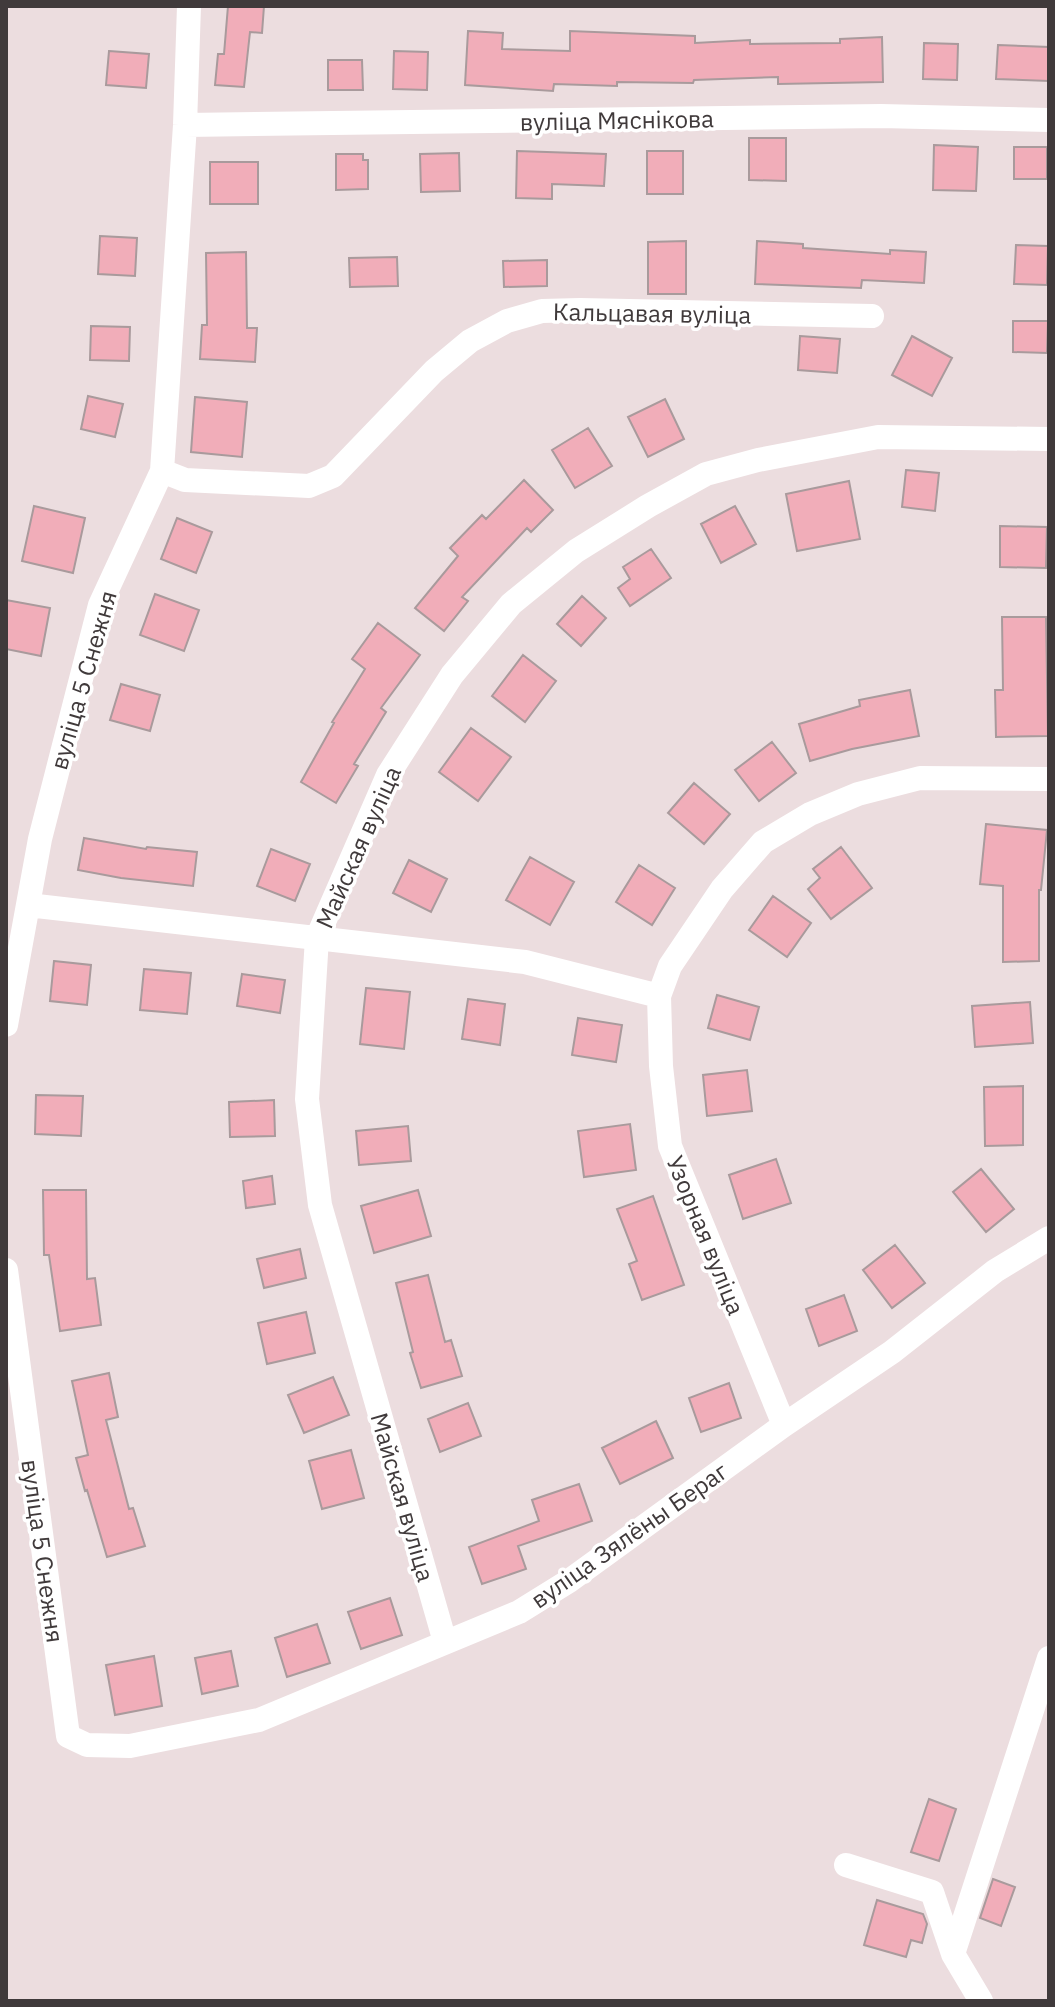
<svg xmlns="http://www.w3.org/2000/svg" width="1055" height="2007" font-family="'IBM Plex Sans',sans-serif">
<rect width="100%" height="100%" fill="#ecdddf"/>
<path fill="#f1adb9" stroke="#a99a9c" stroke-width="2" d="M228,6h36l-2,27 -12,-1 -6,55 -29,-2 3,-31h6z
M468,31l35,2 -1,16 68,2v-20l125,5v7l55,-3v4l90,-1v-4l42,-2 1,45 -105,2v-7l-84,3 -1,3 -76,-1v4l-63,-2 -1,7 -88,-6z
M924,43l34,1 -1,36 -34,-1z
M998,45l51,2v34l-53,-2z
M109,51l40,3 -3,34 -40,-3z
M394,51l34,1 -1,38 -34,-1z
M328,60h34l1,30h-35z
M749,138h37v43l-37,-1z
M934,145l44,2 -2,44 -43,-1z
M1014,147h33v32h-33z
M517,151l89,3 -2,32 -52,-2v15l-36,-1z
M647,151h36v43h-36z
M459,153l1,38 -39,1 -1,-38z
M336,154h27v6h5v29l-32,1z
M210,162h48v42h-48z
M100,236l37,2 -2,38 -37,-2z
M686,241v53h-38v-52z
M757,241l46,3v4l87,6v-4l36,2 -2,31 -62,-3 -1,8 -106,-4z
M1016,245l32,1 -1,39 -33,-1z
M246,252l1,76h10l-2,34 -55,-3 2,-34h5l-1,-72z
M397,257l1,29 -48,1 -1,-29z
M547,260v26l-43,1 -1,-26z
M1013,321h35l-1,32 -34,-1z
M91,326l39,1 -1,34 -39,-1z
M800,336l40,3 -3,34 -39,-3z
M912,336l40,22 -20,38 -40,-21z
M88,396l35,8 -8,33 -34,-8z
M195,397l52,5 -5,55 -51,-5z
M665,399l19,40 -36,18 -20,-40z
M588,428l24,38 -37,22 -23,-38z
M906,470l33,3 -4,38 -33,-4z
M524,480l29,30 -22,22 -4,-4 -65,69 6,4 -24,30 -29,-23 43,-52 -8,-8 32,-33 4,4z
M849,481l11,58 -63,12 -11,-57z
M34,506l51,12 -12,55 -51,-12z
M735,506l21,38 -35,19 -20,-39z
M177,518l35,14 -16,41 -35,-14z
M1000,526l47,1 -1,41 -46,-1z
M651,549l20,29 -41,28 -12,-18 12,-9 -7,-12z
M155,594l44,16 -15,41 -44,-16z
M582,596l24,22 -25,28 -24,-22z
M6,600l44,8 -9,48 -35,-7z
M1002,617h44l2,119 -52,1 -1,-47h8z
M378,623l42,32 -39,53 5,4 -32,52 4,2 -22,37 -35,-21 33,-59 -2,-1 33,-53 -13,-10z
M523,655l33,26 -31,41 -33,-26z
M121,684l39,11 -10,36 -40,-11z
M910,690l9,46 -67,13 -42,12 -11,-37 61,-18 -1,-6z
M471,728l40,29 -33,44 -39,-29z
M772,742l24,31 -37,28 -24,-31z
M694,783l36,31 -26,30 -36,-31z
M986,824l61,6 -6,60h-2v71l-36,1v-76l-23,-2z
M84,838l62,11 1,-2 50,5 -4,34 -72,-8 -43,-8z
M841,847l31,41 -41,31 -23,-30 12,-11 -7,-9z
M271,849l39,15 -15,37 -38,-15z
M530,857l44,25 -24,43 -44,-25z
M409,860l38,19 -16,33 -38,-19z
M639,865l36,23 -23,37 -36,-23z
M773,896l38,27 -24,34 -38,-27z
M54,961l37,4 -4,40 -37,-4z
M144,969l47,4 -4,41 -47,-4z
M242,974l43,6 -5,33 -43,-7z
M366,988l44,4 -6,57 -44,-5z
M717,995l42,12 -9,33 -42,-12z
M468,999l37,5 -5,41 -38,-6z
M1030,1002l3,41 -58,4 -3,-41z
M578,1018l44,7 -6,37 -44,-7z
M747,1070l5,41 -45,5 -4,-41z
M1023,1086v59l-38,1 -1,-59z
M36,1095l47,1 -2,40 -46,-2z
M274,1100l1,36 -45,1 -1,-35z
M630,1124l6,46 -52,7 -6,-46z
M408,1126l3,35 -52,4 -3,-34z
M776,1159l15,44 -48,16 -14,-44z
M981,1169l33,40 -28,23 -33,-40z
M272,1176l3,28 -29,4 -3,-27z
M43,1190h43l1,89 8,-1 6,47 -41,6 -11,-76h-5z
M418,1190l13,46 -57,17 -13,-47z
M653,1196l31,89 -42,15 -13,-36 8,-3 -20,-52z
M895,1245l30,38 -33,25 -29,-38z
M300,1249l6,29 -42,10 -7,-29z
M428,1275l17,67 6,-2 11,36 -41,12 -11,-35 3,-1 -17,-69z
M844,1295l13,36 -38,15 -13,-37z
M306,1312l9,41 -48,11 -9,-41z
M109,1373l9,44 -12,3 23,89 4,-1 12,38 -38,11 -20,-67 -2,1 -9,-33 12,-3 -16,-74z
M333,1377l16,38 -45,18 -16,-38z
M729,1383l12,35 -40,14 -12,-34z
M468,1403l13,33 -41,16 -12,-33z
M656,1421l17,37 -53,26 -18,-36z
M351,1450l13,48 -42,11 -13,-48z
M579,1484l13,37 -74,25 8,23 -44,15 -13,-37 70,-26 -7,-21z
M390,1598l12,37 -41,14 -13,-37z
M317,1624l13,39 -43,14 -12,-39z
M231,1651l7,35 -36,8 -7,-36z
M154,1656l8,50 -47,9 -9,-50z
M929,1799l27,10 -17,52 -28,-9z
M993,1879l22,8 -14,39 -21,-8z
M877,1900l46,14 4,10 -5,19 -11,-3 -5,17 -42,-12z"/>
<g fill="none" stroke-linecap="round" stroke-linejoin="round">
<path stroke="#fff" stroke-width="24" d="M185,125l696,-9 168,4
M162,471l23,9 124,6 24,-10 101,-105 36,-30 37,-20 35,-10 38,-1 292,6
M28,905l497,57 134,34
M6,1025l34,-186 60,-234 62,-134 23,-346 4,-119
M6,1270l62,466 19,9 43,1 129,-26 260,-108 50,-31 215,-156 108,-73 103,-81 54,-33
M784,1425l-114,-279 -9,-80 -2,-70 11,-30 52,-77 41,-47 47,-28 48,-20 62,-16 129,1
M445,1642l-125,-437 -13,-106 10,-161 71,-163 64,-100 59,-71 65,-53 72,-45 58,-32 52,-14 120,-23 171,2
M846,1865l86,27 21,62 28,47
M953,1954l96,-296"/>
</g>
<g text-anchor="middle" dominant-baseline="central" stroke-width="7" stroke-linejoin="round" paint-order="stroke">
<g font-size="24" fill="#403a3b" stroke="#fff">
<text transform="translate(617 120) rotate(-1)">вуліца Мяснікова</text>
<text transform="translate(652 313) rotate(1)">Кальцавая вуліца</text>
<text transform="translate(83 680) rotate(-74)">вуліца 5 Снежня</text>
<text transform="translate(358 847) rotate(-66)">Майская вуліца</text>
<text transform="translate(706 1235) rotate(68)">Узорная вуліца</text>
<text transform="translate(403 1497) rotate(74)">Майская вуліца</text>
<text transform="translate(629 1535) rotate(-35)">вуліца Зялёны Бераг</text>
<text transform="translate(43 1551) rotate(82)">вуліца 5 Снежня</text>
</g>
</g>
<rect width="1055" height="2007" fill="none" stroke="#403a3b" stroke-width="16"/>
</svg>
